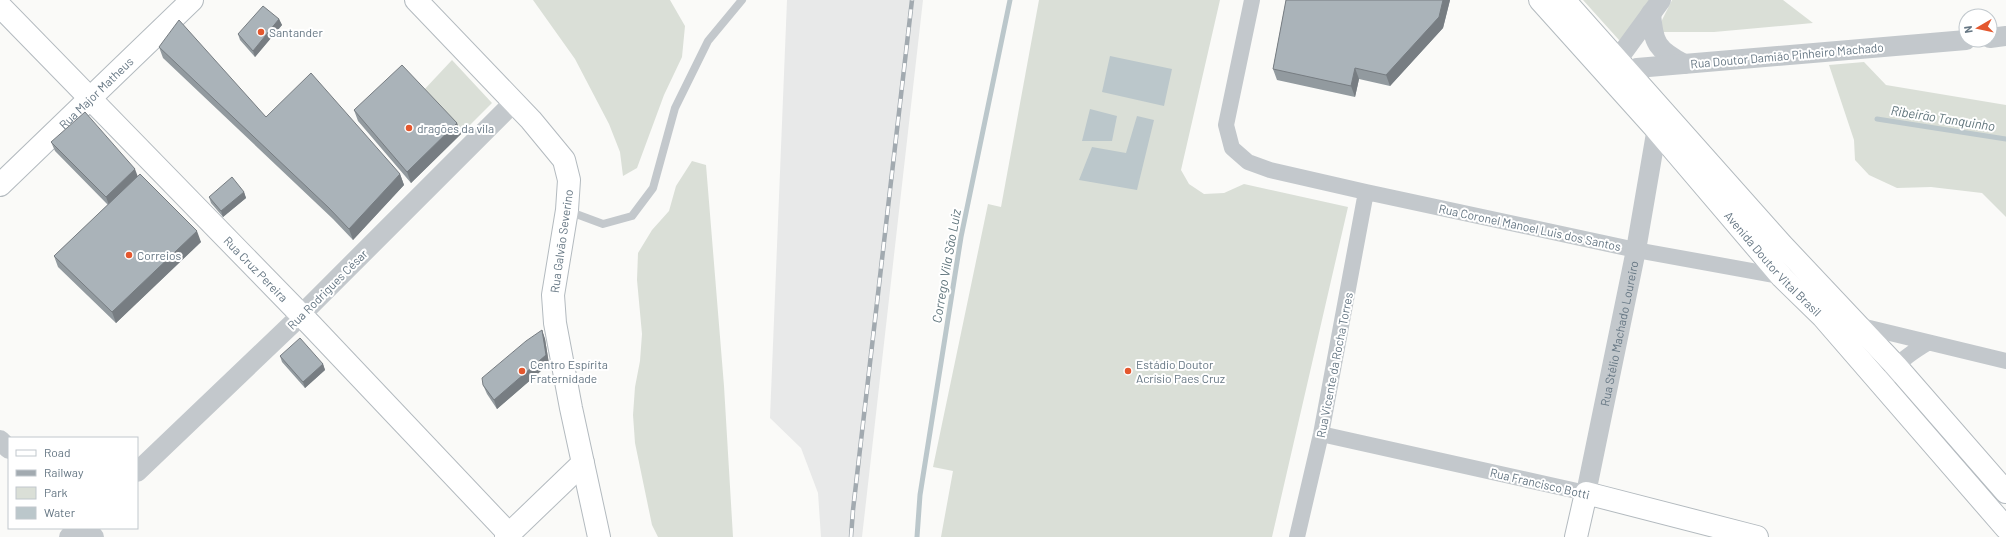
<svg xmlns="http://www.w3.org/2000/svg" width="2006" height="537" font-family="Barlow,sans-serif">
<rect width="100%" height="100%" fill="#fafaf8"/>
<path fill="#e8e9e9" d="M787,0h136l-61,537h-41l-3,-44 -17,-45 -31,-30z"/>
<path fill="#dadfd7" d="M533,0h137l15,26 -3,31 -18,38 -27,73 -14,8 -3,-24 -11,-28 -34,-65z
M1039,0h181l-39,170 8,14 15,10 20,-1 20,-9 104,23 -76,330h-331l12,-66 -20,-4 55,-263 13,3z
M1583,0h74l-35,40h-3z
M1672,0h111l30,23 -99,9h-58z
M452,60l40,43 -31,31 -39,-42z
M1864,62l22,23 120,20v112l-24,-24 -51,-6 -34,1 -28,-13 -14,-15 -1,-20 -25,-75z
M692,161l14,4 18,221 9,151h-75l-6,-12 -17,-82 -2,-28 2,-28 5,-26 2,-27 -5,-54 1,-27 14,-23 17,-19 7,-25z"/>
<path fill="#bbc7cb" d="M1110,56l62,13 -8,37 -62,-14z
M1090,109l27,7 -5,25h-30z
M1137,116l17,4 -17,70 -58,-10 13,-33 34,6z"/>
<g fill="none" stroke-linecap="round" stroke-linejoin="round">
<path stroke="#bbc7cb" stroke-width="5" d="M1877,119l129,20
M917,537l3,-42 41,-258 49,-237"/>
<defs>
<g id="secondary">
<path d="M416,0l115,120 33,40 5,20 -2,30 -14,85 2,28 16,85 28,129"/>
<path id="s2" d="M1540,0l116,129 126,148 41,40 183,211"/>
<path d="M1564,0l218,245 114,121 110,126"/>
<path id="s3" d="M0,6l311,319 198,209"/>
<path id="s4" d="M0,185l192,-185"/>
<path d="M506,537l77,-74"/>
<path d="M1576,537l10,-44 171,44"/>
</g>
</defs>
<use href="#secondary" stroke="#b3babf" stroke-width="24"/>
<path stroke="#c3c8cc" stroke-width="8" d="M568,211l35,13 29,-8 21,-28 22,-80 33,-67 34,-41"/>
<path stroke="#c3c8cc" stroke-width="16" d="M1252,0l-26,125 6,23 16,14 22,8 96,22 270,58 149,27
M1857,325l149,36
M1892,375c8,-16 21,-23 35,-32
M1321,434l265,59
M1297,537l24,-103 45,-242"/>
<g stroke="#c3c8cc" stroke-width="20">
<path d="M1651,13c2,30 6,37 33,51"/>
<path d="M1990,38l16,-2"/>
<path d="M1613,76l5,-17 43,-59"/>
<path d="M1621,85l8,-13 8,-4 329,-28"/>
<path d="M0,440l9,9"/>
<path d="M137,472l155,-148 221,-221"/>
<path id="s1" d="M1586,493l50,-243 23,-134"/>
<path d="M85,528l9,9"/>
<path d="M69,537l9,-9"/>
</g>
<use href="#secondary" stroke="#fff" stroke-width="22"/>
<defs>
<path id="rail" d="M851,537l2,-27 59,-510"/>
</defs>
<use href="#rail" stroke="#a2aab0" stroke-width="4.5"/>
<use href="#rail" stroke="#fff" stroke-width="3" stroke-dasharray="9" stroke-linecap="butt"/>
</g>
<path fill="#929a9f" d="M1286,0h164l-7,28 -53,58 -31,-7 -4,18 -78,-17 -4,-11z
M279,19l3,6 -27,32 -15,-17 -2,-6z
M159,47l107,70 134,57 4,11 -51,55 -20,-21 -170,-161z
M354,110l103,13 4,11 -50,49 -53,-62z
M51,142l87,35 63,65 -85,81 -58,-56 -4,-11 54,-51 -53,-54z
M244,192l2,6 -23,19 -12,-14 -2,-6z
M542,330l3,9 4,25 -52,45 -10,-15 -4,-9z
M280,356l43,8 2,6 -20,18 -23,-26z"/>
<path fill="#777d82" d="M1443,0h7l-7,28 -53,58 -4,-11z
M279,19l3,6 -27,32 -2,-6z
M1355,68l4,11 -4,18 -4,-11z
M457,123l4,11 -50,49 -4,-11z
M135,169l3,8 -29,28 -3,-8z
M400,174l4,11 -51,55 -4,-11z
M244,192l2,6 -23,19 -2,-6z
M197,231l4,11 -85,81 -4,-11z
M542,330l3,9 4,25 -52,45 -3,-9z
M323,364l2,6 -20,18 -2,-6z"/>
<path fill="#aab3b9" stroke="#777d82" d="M1286,0h157l-4,17 -53,58 -31,-7 -4,18 -78,-17z
M263,6l16,13 -26,32 -15,-17z
M179,20l87,97 45,-44 89,101 -51,55 -20,-21 -170,-161z
M402,65l55,58 -50,49 -53,-62z
M85,112l50,57 -29,28 -55,-55z
M140,174l57,57 -85,81 -58,-56z
M232,177l12,15 -23,19 -12,-14z
M542,330l4,25 -52,45 -11,-15 -1,-7 44,-37z
M300,338l23,26 -20,18 -23,-26z"/>
<g fill="#e4572e" stroke="#fff" stroke-width="1.5">
<circle cx="261" cy="32" r="4"/>
<circle cx="409" cy="128" r="4"/>
<circle cx="129" cy="255" r="4"/>
<circle cx="522" cy="371" r="4"/>
<circle cx="1128" cy="371" r="4"/>
</g>
<g text-anchor="middle" dominant-baseline="central" stroke-width="4" stroke-linejoin="round" paint-order="stroke">
<g font-size="12" fill="#657683" stroke="#fff" text-anchor="start">
<text x="269" y="32">Santander</text>
<text x="417" y="128">dragões da vila</text>
<text x="137" y="255">Correios</text>
<text x="530" y="364">Centro Espírita<tspan x="530" dy="14">Fraternidade</tspan></text>
<text x="1136" y="364">Estádio Doutor<tspan x="1136" dy="14">Acrísio Paes Cruz</tspan></text>
</g>
<g font-size="12" fill="#657683" stroke="#fff">
<text transform="translate(1787 55) rotate(-5)">Rua Doutor Damião Pinheiro Machado</text>
<text stroke="none"><textPath href="#s4" startOffset="133">Rua Major Matheus</textPath></text>
<text transform="translate(1530 227) rotate(12)">Rua Coronel Manoel Luis dos Santos</text>
<text transform="translate(561 241) rotate(-82)">Rua Galvão Severino</text>
<text stroke="none"><textPath href="#s2" startOffset="352">Avenida Doutor Vital Brasil</textPath></text>
<text stroke="none"><textPath href="#s3" startOffset="367">Rua Cruz Pereira</textPath></text>
<text transform="translate(327 289) rotate(-45)">Rua Rodrigues César</text>
<text stroke="none"><textPath href="#s1" startOffset="163">Rua Stélio Machado Loureiro</textPath></text>
<text transform="translate(1334 365) rotate(-79)">Rua Vicente da Rocha Torres</text>
<text transform="translate(1540 483) rotate(13)">Rua Francisco Botti</text>
</g>
<g font-size="13" font-style="italic" fill="#60757c" stroke="#fff">
<text transform="translate(1943 118) rotate(9)">Ribeirão Tanquinho</text>
<text transform="translate(946 266) rotate(-80)">Corrego Vila São Luiz</text>
</g>
</g>
<rect x="8" y="437" width="130" height="92" fill="#ffffff" stroke="#c1c8cd"/>
<rect x="16" y="450" width="20" height="6" fill="#ffffff" stroke="#c1c8cd"/>
<text x="44" y="457" font-size="12" fill="#657683">Road</text>
<rect x="16" y="470" width="20" height="6" fill="#a2aab0" stroke="#c1c8cd"/>
<text x="44" y="477" font-size="12" fill="#657683">Railway</text>
<rect x="16" y="487" width="20" height="12" fill="#dadfd7" stroke="#c1c8cd"/>
<text x="44" y="497" font-size="12" fill="#657683">Park</text>
<rect x="16" y="507" width="20" height="12" fill="#bbc7cb" stroke="#c1c8cd"/>
<text x="44" y="517" font-size="12" fill="#657683">Water</text>
<g transform="translate(1978 28) rotate(261)"><circle r="19" fill="#ffffff" stroke="#c1c8cd"/>
<path d="M0-3L7 15L0 10L-7 15Z" fill="#e4572e"/>
<text y="-6" font-size="11" font-weight="bold" text-anchor="middle" fill="#657683">N</text>
</g>
</svg>
